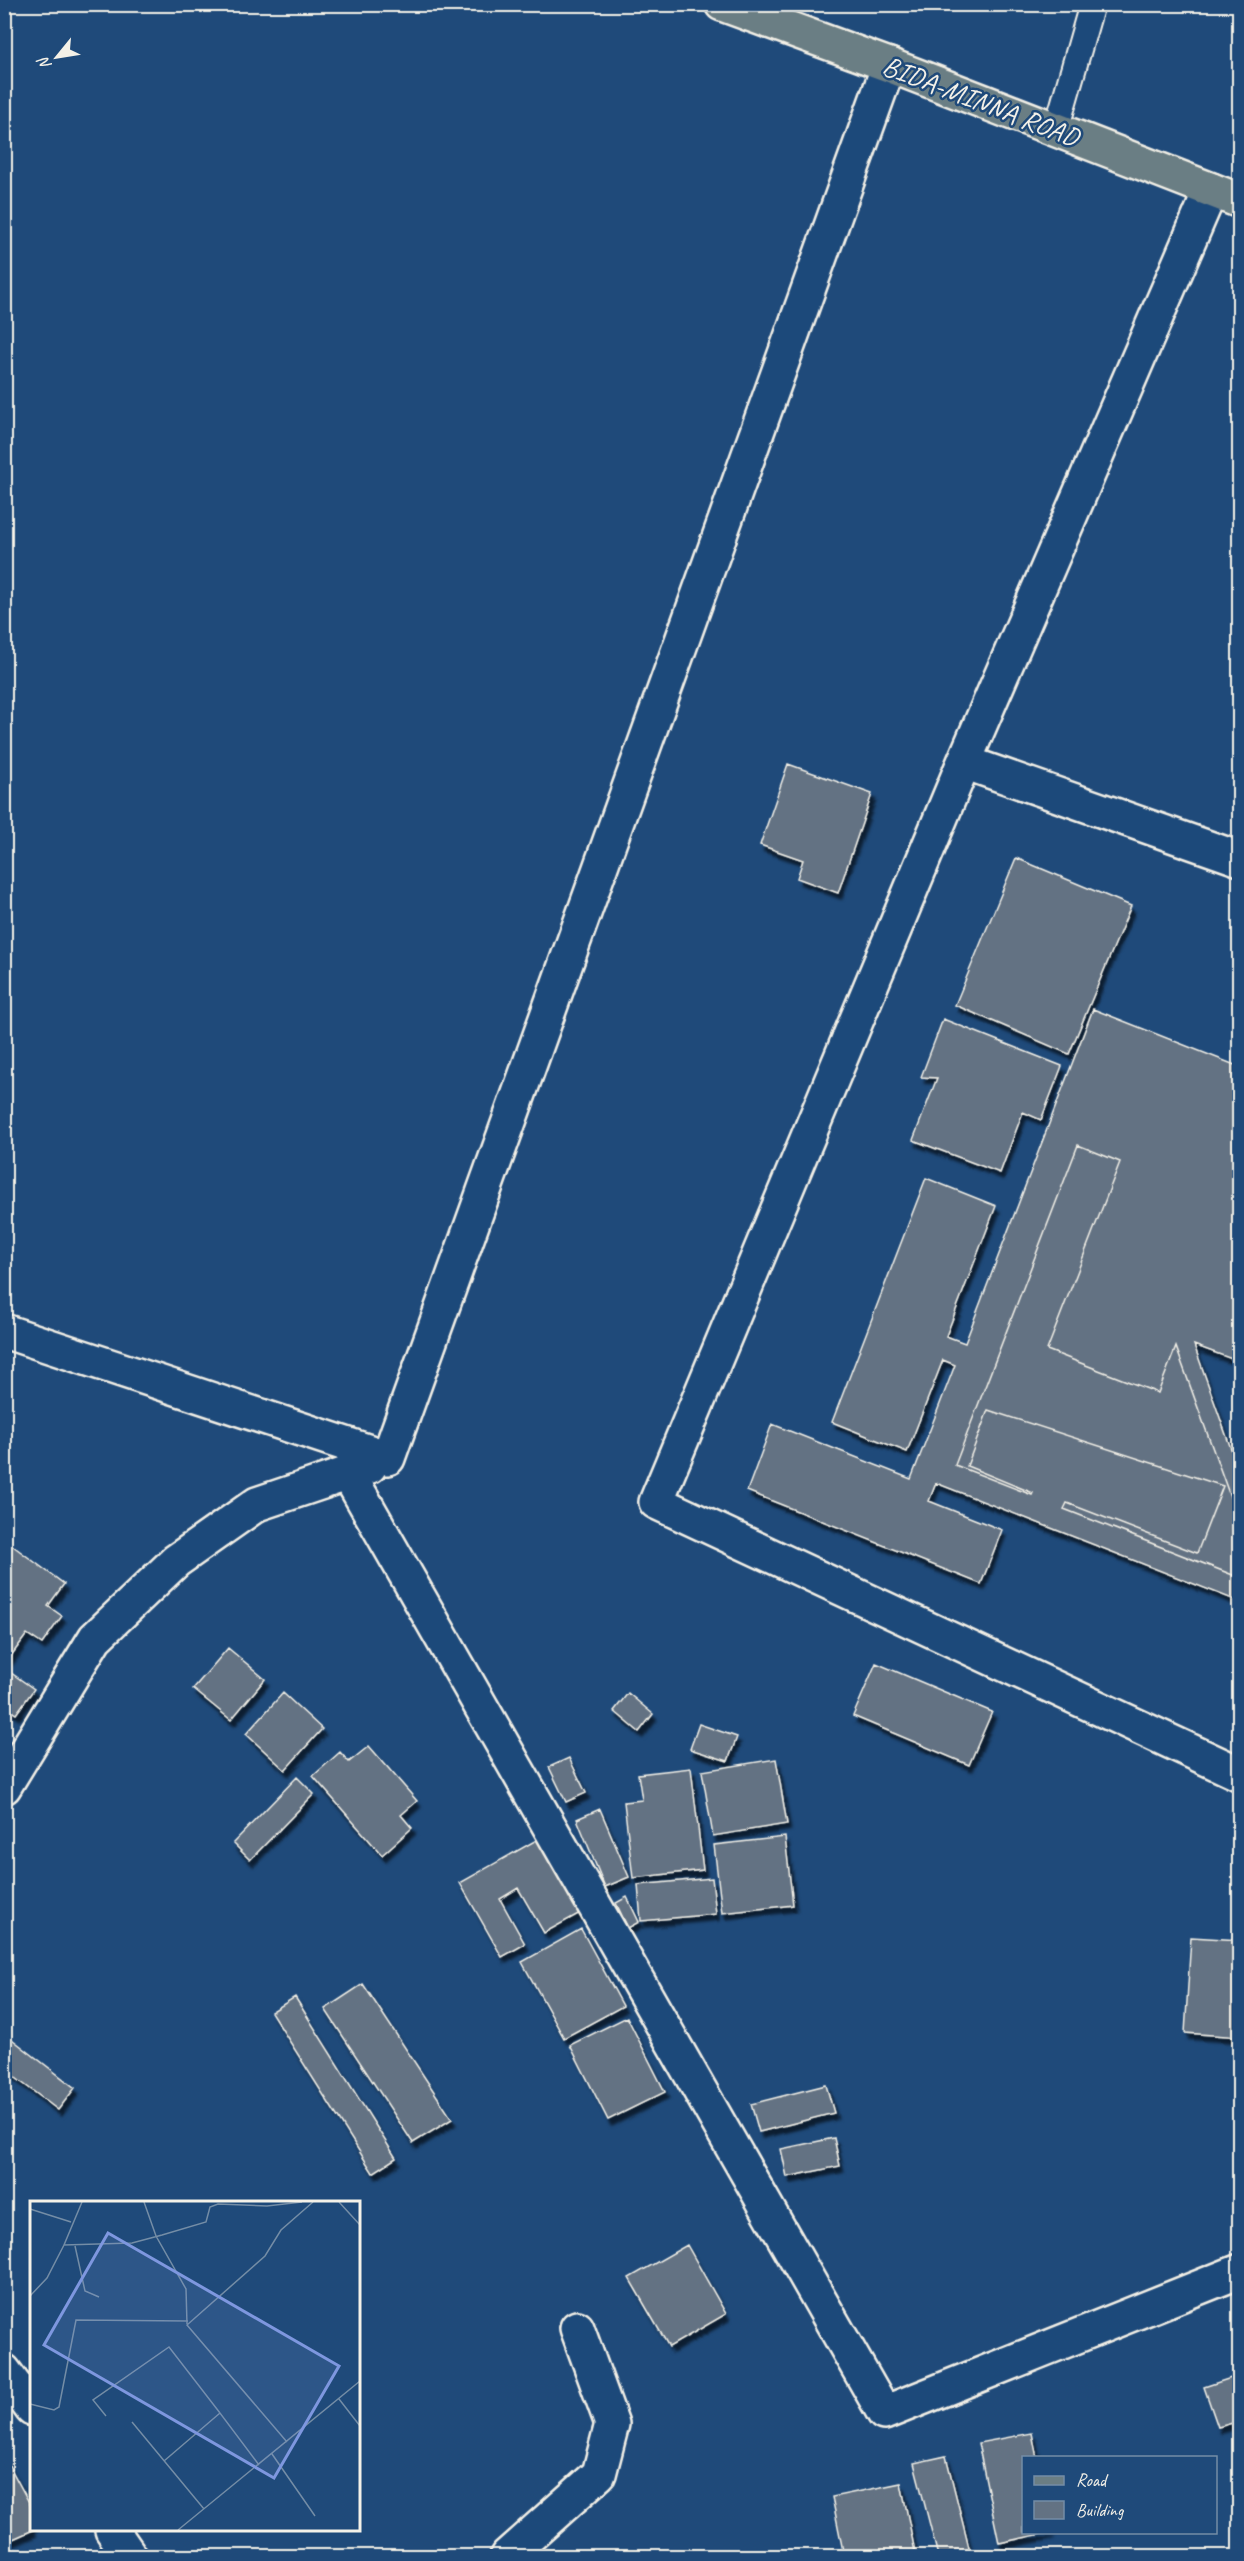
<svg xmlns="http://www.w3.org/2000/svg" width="1244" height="2561" font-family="Caveat,sans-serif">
<defs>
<filter id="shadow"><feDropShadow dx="3.5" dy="6" stdDeviation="1.5" flood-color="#0009"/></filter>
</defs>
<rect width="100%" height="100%" fill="#1f4a7a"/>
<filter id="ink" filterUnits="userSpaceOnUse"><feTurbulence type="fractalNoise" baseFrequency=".0167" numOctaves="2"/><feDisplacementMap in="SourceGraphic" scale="12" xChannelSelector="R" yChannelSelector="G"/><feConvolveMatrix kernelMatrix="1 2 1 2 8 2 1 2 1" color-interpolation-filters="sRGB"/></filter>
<g filter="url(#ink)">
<path fill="#637283" stroke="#f4f1e8" stroke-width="1.5" filter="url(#shadow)" d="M788,764l84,30 -34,99 -41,-15 6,-18 -43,-15z
M1016,858l115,48 -62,148 -114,-49z
M1093,1009l147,58v295l-46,-17 46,129v50l-64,-177 -18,46 -111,-43 73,-188 -42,-17 -123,320 77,30 1,-2 -66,-27 21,-56 235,76 -26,67 -130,-50 -3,6 174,68 2,-2v27l-304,-119 -7,18 73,29 -21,54 -234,-93 25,-67 139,55 44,-114 -12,-5 -36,92 -75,-30 94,-244 70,28 -50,130 19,7z
M1093,1009l147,58v295l-46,-17 46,129v128l-304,-119 -7,18 73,29 -21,54 -234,-93 25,-67 139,55 44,-114 -12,-5 -36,92 -75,-30 94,-244 70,28 -50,130 19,7z
M943,1019l119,47 -21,54 -18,-8 -23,61 -87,-33 24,-62 -16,-1z
M1078,1145l42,17 -73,188 111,43 18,-46 64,177 -2,53 -174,-68 3,-6 130,50 26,-67 -235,-76 -21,56 66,27 -1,2 -77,-30z
M5,1540l59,44 -16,22 14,10 -20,28 -15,-10 -19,26 -4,-3z
M228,1648l37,31 -34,41 -38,-31z
M876,1663l116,49 -23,53 -116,-49z
M4,1668l30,21 -18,25 -12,-8z
M283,1693l39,36 -37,41 -39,-36z
M628,1693l25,21 -14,18 -25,-21z
M699,1724l38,13 -9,24 -38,-12z
M369,1746l48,55 -16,14 11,13 -30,27 -69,-79 27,-24 9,10z
M569,1758l17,35 -20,9 -17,-35z
M776,1759l11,65 -74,12 -11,-65z
M691,1768l12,102 -70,8 -9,-76 18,-2 -4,-26z
M297,1777l17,17 -64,66 -17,-17z
M600,1809l29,68 -24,10 -28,-68z
M785,1837l8,68 -71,8 -8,-68z
M540,1838l42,74 -38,21 -26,-45 -18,11 25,45 -23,13 -42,-74z
M712,1878l4,36 -75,7 -3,-36z
M627,1897l12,25 -11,6 -12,-25z
M581,1929l42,77 -59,32 -42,-76z
M1191,1937l49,3v97l-55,-4z
M363,1984l89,135 -39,24 -88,-134z
M295,1997l101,161 -23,15 -102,-161z
M627,2017l38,75 -57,28 -38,-75z
M4,2033l71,55 -17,22 -54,-41z
M826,2085l8,28 -75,19 -8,-28z
M834,2138l6,28 -53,11 -6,-28z
M687,2245l39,69 -57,33 -40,-69z
M1240,2375v46l-22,6 -14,-40z
M1032,2433l5,25h-13v74h27l-52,11 -21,-100z
M4,2456l28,52v22h1l-29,13z
M946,2456l25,100h-33l-24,-93z
M901,2483l14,69 -25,4h-46l-12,-59z"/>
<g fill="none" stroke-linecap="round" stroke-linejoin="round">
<defs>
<path id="lane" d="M1056,130l36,-126"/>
<path id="street" d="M1211,190l-247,572 276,97
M964,762l-308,740 584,272
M4,1331l384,127 501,-1393
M349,1475l535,938 356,-142
M4,1787l91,-149 81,-77 81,-57 113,-38
M4,2371l28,38
M112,2530l18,26
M507,2556l92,-82 13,-50 -35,-96"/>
<path id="primary" d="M722,4l167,61 351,136"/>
</defs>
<use href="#lane" stroke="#f4f1e8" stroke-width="28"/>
<use href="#street" stroke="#f4f1e8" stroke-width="38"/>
<use href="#primary" stroke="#f4f1e8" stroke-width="38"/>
<use href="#lane" stroke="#1f4a7a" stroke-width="24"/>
<use href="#street" stroke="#1f4a7a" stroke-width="33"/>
<use href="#primary" stroke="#6b7e84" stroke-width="33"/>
</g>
</g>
<g text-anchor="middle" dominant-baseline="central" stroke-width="5" stroke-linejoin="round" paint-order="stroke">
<g font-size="28" fill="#f4f1e8" stroke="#1f4a7a">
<text transform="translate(981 101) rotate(21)">BIDA-MINNA ROAD</text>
</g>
</g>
<g transform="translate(30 2201)">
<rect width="330" height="330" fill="#1f4a7a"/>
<path fill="none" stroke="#748da6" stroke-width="1.5" d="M52,1l-18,43 68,-2 30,-8 44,-13 4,-15 8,-3 49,2 35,-4M114,1l12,34 30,53 1,35M309,1l21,23M0,8l41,13M45,45l10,45 14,6M0,95l17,-18 17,-33M309,198l21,27M0,203l24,6 5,-3 17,-87 112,1M76,215l-13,-16 76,-53 51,66M102,221l72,87M257,241l-100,-117 78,-69 16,-26 32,-28M242,253l43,62M134,260l56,-48 39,52M148,329l182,-149"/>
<path fill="#7e97df" fill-opacity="0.15" stroke="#7e97df" stroke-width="3" d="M78,32l231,133 -65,112 -230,-133z"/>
<rect width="330" height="330" fill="none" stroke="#f4f1e8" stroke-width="3"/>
</g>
<rect width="1244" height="2561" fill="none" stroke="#1f4a7a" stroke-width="24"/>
<rect x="12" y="12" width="1220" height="2537" fill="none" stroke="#f4f1e8" stroke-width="2" filter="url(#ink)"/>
<rect x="1022" y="2456" width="195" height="78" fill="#1f4a7a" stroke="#748da6" stroke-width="1.5"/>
<rect x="1034" y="2476" width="30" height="9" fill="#6b7e84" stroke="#748da6" stroke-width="1.5"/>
<text x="1076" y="2486" font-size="18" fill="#f4f1e8">Road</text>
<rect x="1034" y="2501" width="30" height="18" fill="#637283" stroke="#748da6" stroke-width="1.5"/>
<text x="1076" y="2516" font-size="18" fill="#f4f1e8">Building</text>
<g transform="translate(57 57) rotate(240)" stroke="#1f4a7a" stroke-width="4.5" paint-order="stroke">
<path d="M0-4.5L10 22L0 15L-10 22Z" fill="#f4f1e8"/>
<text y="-9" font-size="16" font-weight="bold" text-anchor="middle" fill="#f4f1e8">N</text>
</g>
</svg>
